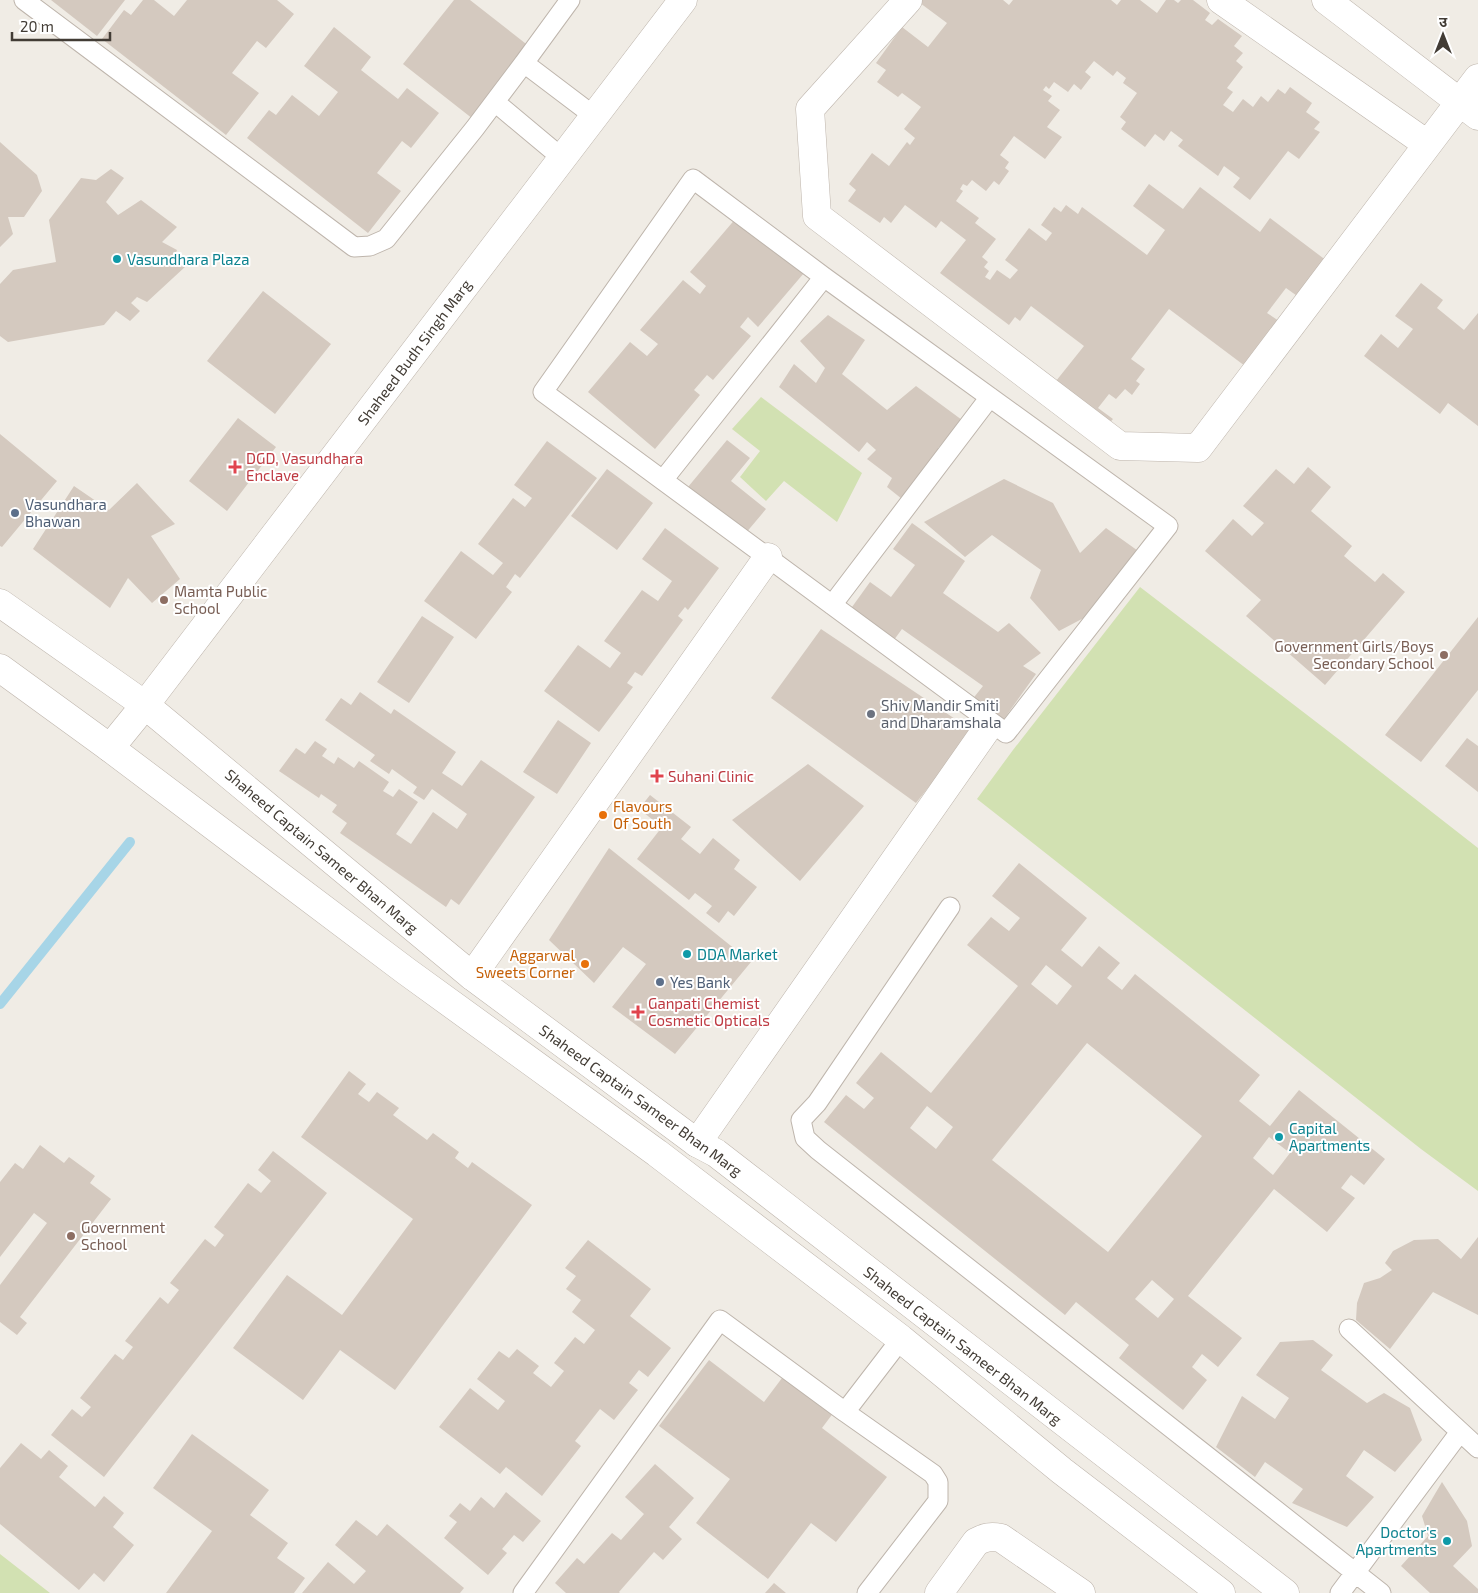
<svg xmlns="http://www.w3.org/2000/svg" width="1478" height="1593" font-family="'Exo 2','Noto Sans Devanagari',sans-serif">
<rect width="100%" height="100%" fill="#f0ece5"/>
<path fill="#d2e1b2" d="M761,397l101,76 -25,49 -53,-41 -18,20 -26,-24 20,-26 -28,-22z
M1140,587l201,154 137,107v343l-57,-42 -444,-350 36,-49z
M0,1554l50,39h-50z"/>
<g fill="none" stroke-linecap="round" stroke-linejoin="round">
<path stroke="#a7d5e7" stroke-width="10" d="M0,1004l130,-162"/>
</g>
<path fill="#d4c9bf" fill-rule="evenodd" d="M51,0h74l-28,36z
M143,0h11l20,16 13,-16h90l17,14 -28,34 -9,-7 -25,32 27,20 -33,42 -124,-96 22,-29 7,5z
M454,0h16l60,47 -57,72 -70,-55z
M922,0h81l6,5 4,-5h98l6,5 4,-5h19l17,13 9,-13h8l4,3 3,-3h12l17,13 -5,7 7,5 6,-6 24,17 -8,10 9,7 -7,8 7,6 -16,21 6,4 -10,13 10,7 10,-13 10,8 8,-11 7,6 10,-13 7,5 5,-7 22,16 -6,9 14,10 -6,7 6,3 -21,27 -11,-8 -38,49 -17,-13 7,-9 -16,-12 -6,10 -40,-30 5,-6 -12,-9 -7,10 -9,-7 -10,13 -24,-18 5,-7 -6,-5 17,-24 -14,-10 3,-5 -9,-7 -4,5 -19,-15 -9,11 6,5 -10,13 -7,-6 -6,8 -14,-10 -5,7 -3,-3 -3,4 9,6 -4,5 12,9 -13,17 15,10 -17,22 -31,-23 -14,19 9,7 -4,6 4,3 -10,14 -5,-4 -8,10 -14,-11 -5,6 -4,-2 -3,5 3,2 -7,10 23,17 -4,5 21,16 -14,18 6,5 -4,5 5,4 -4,6 5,3 7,-10 13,9 8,-9 -13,-10 24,-32 17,13 6,-8 -11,-8 13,-18 7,5 5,-7 12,9 4,-7 65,48 18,-25 -32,-24 16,-22 34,25 17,-22 60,45 10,-14 57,43 -27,37 -14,-10 -19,25 12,8 -34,45 -76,-57 -38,50 14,10 -9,12 4,3 -8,11 -7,-6 -9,10 -7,-5 -11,14 15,11 -8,9 -49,-47 28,-35 -53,-40 -11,15 -5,-4 -6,8 -69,-52 26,-33 -25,-19 -5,7 -31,-23 -14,18 -7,-6 -4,6 -32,-22 8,-11 -7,-6 23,-31 17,13 18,-24 3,3 5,-7 -11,-9 17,-22 -19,-14 -4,4 -21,-15 9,-12 -10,-7 26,-36 26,20 19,-24 -27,-20z
M334,27l37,30 -10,13 37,29 9,-11 32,25 -28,35 -9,-7 -25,32 24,18 -33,42 -121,-95 22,-28 7,5 16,-20 27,21 19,-24 -34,-26z
M0,142l37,33 5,16 -18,26h-16l5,17 -13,13z
M111,169l13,9 -18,24 12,13 23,-15 36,27 -15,15 15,8 -2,5 11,11 -39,36 -10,-5 -6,6 9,8 -10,10 -14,-10 -12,14 -96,17 -8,-6v-52l13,-14 43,-8 -7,-42 32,-42 15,2z
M737,217l67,56 -46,54 -10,-10 -8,10 11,9 -38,44 -6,-5 -13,15 6,5 -45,54 -67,-57 42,-50 17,14 11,-12 -18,-14 43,-50 17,14 6,-8 -16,-14z
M1421,283l22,17 -6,8 27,22 14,-17v113l-30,-23 -8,11 -76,-58 17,-22 17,14 15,-19 -18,-13z
M263,291l68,53 -56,70 -68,-53z
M828,315l37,25 -23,34 45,36 29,-24 46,34 -24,28 5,10 -36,45 -20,-16 5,-9 -25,-19 9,-9 -9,-8 -8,10 -80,-65 15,-23 22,19 9,-15 -25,-27z
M238,418l38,29 -49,64 -38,-30z
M0,434l57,47 -55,66 -2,-1z
M727,440l23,18 -19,23 35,28 -21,25 -57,-47z
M547,441l50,37 -77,100 -5,-4 -9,13 6,5 -36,47 -52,-38 37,-50 32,24 10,-12 -25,-19 35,-46 12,9 7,-9 -18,-13z
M1308,467l23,20 -20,24 41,35 -8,10 31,26 8,-9 22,19 -80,93 -79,-69 15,-16 -56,-49 28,-32 19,17 12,-13 -21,-17 33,-37 18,15z
M607,469l46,34 -36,47 -46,-34z
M1004,479l49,24 27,50 26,-25 35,25 -44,58 -38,20 -29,-33 11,-28 -49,-35 -27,22 -41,-35z
M137,483l38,41 -24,12 29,43 -28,24 -24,-25 -18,30 -77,-59 41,-63 35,24z
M912,523l53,38 -22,32 55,39 11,-9 32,30 -18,13 13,8 -35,49 -30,-22 12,-15 -81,-57 -11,15 -44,-30 23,-32 21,15 24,-32 -22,-16z
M665,528l54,40 -31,42 -3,-3 -7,9 5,4 -41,56 -7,-4 -8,11 6,4 -34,45 -55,-41 34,-46 32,23 11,-15 -17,-12 38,-51 16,11 14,-20 -30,-22z
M422,616l32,21 -45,66 -32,-21z
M1478,617v73l-57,72 -36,-27z
M821,629l152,102 -57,72 -145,-105z
M360,692l31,22 3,-5 62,43 -14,21 20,13 19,-26 54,37 -76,108 -8,-6 -5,8 -106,-74 7,-10 -15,-11 5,-7 -16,-11 -2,4 -40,-27 17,-23 9,6 10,-13 12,8 -5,7 12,8 4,-7 16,11 5,-7 30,21 -6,9 10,6 6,-8 19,13 -22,32 15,10 22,-32 24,17 10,-15 -35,-25 -8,11 -11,-7 4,-6 -25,-18 -3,5 -19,-13 5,-6 -50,-35 16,-22 10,7z
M558,720l33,23 -34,51 -34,-22z
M1467,738l11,8v46l-33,-26z
M808,764l56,42 -64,75 -68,-61z
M650,795l41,32 -10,12 19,15 13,-16 27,22 -6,9 23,18 -23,29 -6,-5 -9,12 -13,-10 6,-7 -17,-13 -6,7 -52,-41 25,-32 -23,-18z
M609,848l142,114 -76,92 -63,-47 34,-43 -23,-17 -29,36 -45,-43z
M1019,863l68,55 -26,32 21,17 17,-21 21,17 -13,15 15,12 13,-16 125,101 -21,26 31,25 29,-36 86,69 -21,26 -13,-10 -10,13 14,10 -28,34 -53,-43 -86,107 54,42 -24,29 -16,-13 -10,13 15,13 -24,30 -64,-52 10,-13 -53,-43 -11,13 -241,-193 22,-27 18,14 10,-11 -18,-15 25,-31 50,41 87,-107 -51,-41 24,-28 18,14 11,-13 -28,-22zM1046,965l26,21 -15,19 -26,-21zM1087,1043l115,93 -94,116 -116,-92zM927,1106l26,21 -17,22 -26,-21zM1269,1137l21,16 -17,22 -20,-17zM1152,1280l22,19 -16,19 -23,-19z
M349,1071l17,13 -8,10 11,8 8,-10 22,16 -6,7 34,25 6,-7 26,19 -4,6 13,10 4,-6 60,43 -137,185 -55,-40 -37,50 -70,-52 54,-73 55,40 71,-96 -112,-82z
M40,1145l24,18 5,-6 26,19 -5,7 21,16 -91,118 7,6 -10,12 -17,-13v-37l47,-62 -13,-10 -34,44v-75l15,-19 8,6z
M273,1151l54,42 -223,284 -53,-42 21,-26 10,8 9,-10 -11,-9 35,-44 8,6 10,-13 -8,-6 35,-44 8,7 11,-14 -9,-7 35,-44 10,8 9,-12 -10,-8 34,-44 13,10 10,-12 -13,-11z
M1478,1237v78l-45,-23 -43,57 -34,-29 1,-17 7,-20 16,-5 12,-8 -7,-7 8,-12 21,-11 24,-1 23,20z
M588,1240l63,49 -21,27 41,32 -23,29 -9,-7 -10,13 9,7 -24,30 -14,-11 -25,32 6,5 -39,50 -36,-29 -6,7 -61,-47 31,-39 28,22 7,-9 -28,-22 22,-28 10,7 8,-9 22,17 -6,7 18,14 13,-16 -10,-8 21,-26 9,7 11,-14 -23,-18 9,-12 -15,-11 10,-13 -11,-8z
M1313,1340l20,15 -12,15 46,33 17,-10 26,15 12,32 -27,32 -31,-22 -18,26 28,21 -27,30 -55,-24 11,-14 -38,-27 -10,15 -39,-30 26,-51 33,23 14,-21 -33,-23 24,-33z
M709,1360l55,42 21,-28 49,38 -12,16 65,49 -51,65 -25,-19 -43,56 -72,-56 34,-44 -71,-53z
M192,1434l77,56 -19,25 38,28 -11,15 28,20 -11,15h-128l46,-62 -59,-43z
M21,1443l20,16 8,-9 19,16 -9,11 36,30 9,-11 20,17 -11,14 21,18 -30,37 -10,-9 -15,17 -79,-66v-56z
M655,1464l39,34 -25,29 13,12 -19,21 -9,-8 -35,40 1,1h-54l-11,-10 22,-25 7,6 28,-31 9,7 23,-26 -19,-17z
M1442,1482l25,39 5,25 -19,20 25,23v4h-48l-29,-27 27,-30 -6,-20z
M506,1492l35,29 -18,21 -9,-7 -12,14 5,4 -19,22 -44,-37 13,-16 -8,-6 11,-13 10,8 11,-14 13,11z
M356,1520l21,16 10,-12 77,64 -4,5h-158l26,-31 26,22 12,-13 -31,-26z
M774,1583l12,10h-21z"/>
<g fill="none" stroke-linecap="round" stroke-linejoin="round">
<defs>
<path id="service" d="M24,0l330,247 16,-1 16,-7 89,-111 49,-65 70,53
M524,63l46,-63
M495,102l67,56
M693,179l131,98 344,249 -162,207 -463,-341z
M663,480l161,-203
M832,605l158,-208
M950,907l-133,196 -16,17 4,18 13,12 563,443
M1349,1329l129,119
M845,1412l88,62 5,8v19l-71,92
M523,1593l197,-273 125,92 56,-73
M1340,1593l120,-161"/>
<path id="minor" d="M908,0l-98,109 7,107 303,230 78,2 280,-370
M1221,0l206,144
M1326,0l152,116
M110,748l35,-43 538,-705
M472,976l296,-419
M697,1143l289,-413
M939,1593l37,-51c9,-5 15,-6 25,-4l80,55"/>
<path id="tertiary" d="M0,603l145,102 327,271 225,167 19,10 569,440
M0,668l110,80 296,223 251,182 244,186 161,132 159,122"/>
</defs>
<use href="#service" stroke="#beb5ac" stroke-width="21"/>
<use href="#minor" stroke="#beb5ac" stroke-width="29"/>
<use href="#tertiary" stroke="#beb5ac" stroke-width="29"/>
<use href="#service" stroke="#fff" stroke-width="19"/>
<use href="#minor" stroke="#fff" stroke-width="28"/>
<use href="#tertiary" stroke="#fff" stroke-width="28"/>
</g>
<g fill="#0f9aa8" stroke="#fff" stroke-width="2">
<circle cx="117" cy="259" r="5"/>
<circle cx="687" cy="954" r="5"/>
<circle cx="1279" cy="1137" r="5"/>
<circle cx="1447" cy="1541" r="5"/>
</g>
<g fill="#e0444e" stroke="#fff" stroke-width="2">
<path d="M232.5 459.5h5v5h5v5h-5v5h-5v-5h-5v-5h5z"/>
<path d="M654.5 768.5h5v5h5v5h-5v5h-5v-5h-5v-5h5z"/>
<path d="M635.5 1004.5h5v5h5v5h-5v5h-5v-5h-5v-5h5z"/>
</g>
<g fill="#5c6f8a" stroke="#fff" stroke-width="2">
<circle cx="15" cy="513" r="5"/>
<circle cx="660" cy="982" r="5"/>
</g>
<g fill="#8d6e63" stroke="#fff" stroke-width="2">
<circle cx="164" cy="600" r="5"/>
<circle cx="1444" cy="655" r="5"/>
<circle cx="71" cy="1236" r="5"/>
</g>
<circle fill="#6b7280" stroke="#fff" stroke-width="2" cx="871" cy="714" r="5"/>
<g fill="#e8710a" stroke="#fff" stroke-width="2">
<circle cx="603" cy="815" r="5"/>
<circle cx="585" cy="964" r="5"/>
</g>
<g text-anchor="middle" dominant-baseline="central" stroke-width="4" stroke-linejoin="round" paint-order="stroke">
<g font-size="15" fill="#0d838f" stroke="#fff" text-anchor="start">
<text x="127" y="259">Vasundhara Plaza</text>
<text x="697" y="954">DDA Market</text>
<text x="1289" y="1128">Capital<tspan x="1289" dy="17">Apartments</tspan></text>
<text x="1437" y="1532" text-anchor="end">Doctor's<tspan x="1437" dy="17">Apartments</tspan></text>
</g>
<g font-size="15" fill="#423c35" stroke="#fff">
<text transform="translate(414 352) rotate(-53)">Shaheed Budh Singh Marg</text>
<text transform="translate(322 851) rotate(40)">Shaheed Captain Sameer Bhan Marg</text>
<text transform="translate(641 1100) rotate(36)">Shaheed Captain Sameer Bhan Marg</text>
<text transform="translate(963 1345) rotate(38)">Shaheed Captain Sameer Bhan Marg</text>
</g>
<g font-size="15" fill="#be3a42" stroke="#fff" text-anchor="start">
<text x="246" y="458">DGD, Vasundhara<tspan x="246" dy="17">Enclave</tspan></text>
<text x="668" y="776">Suhani Clinic</text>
<text x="648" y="1003">Ganpati Chemist<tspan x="648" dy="17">Cosmetic Opticals</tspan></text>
</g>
<g font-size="15" fill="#4e5e75" stroke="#fff" text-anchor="start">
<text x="25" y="504">Vasundhara<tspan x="25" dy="17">Bhawan</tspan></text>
<text x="670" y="982">Yes Bank</text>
</g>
<g font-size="15" fill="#785e54" stroke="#fff" text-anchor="start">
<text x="174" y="591">Mamta Public<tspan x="174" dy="17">School</tspan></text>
<text x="1434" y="646" text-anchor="end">Government Girls/Boys<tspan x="1434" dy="17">Secondary School</tspan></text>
<text x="81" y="1227">Government<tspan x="81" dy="17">School</tspan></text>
</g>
<g font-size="15" fill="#5b616d" stroke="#fff" text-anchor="start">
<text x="881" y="705">Shiv Mandir Smiti<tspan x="881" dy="17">and Dharamshala</tspan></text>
</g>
<g font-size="15" fill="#c56008" stroke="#fff" text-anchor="start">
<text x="613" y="806">Flavours<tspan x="613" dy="17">Of South</tspan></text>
<text x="575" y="955" text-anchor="end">Aggarwal<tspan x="575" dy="17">Sweets Corner</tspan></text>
</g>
</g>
<g transform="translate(1443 35)" stroke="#ffffff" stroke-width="4" paint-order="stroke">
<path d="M0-4L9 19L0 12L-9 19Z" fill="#423c35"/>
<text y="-8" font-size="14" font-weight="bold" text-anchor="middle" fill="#423c35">उ</text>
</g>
<path d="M12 32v8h98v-8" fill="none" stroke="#423c35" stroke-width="2.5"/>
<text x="20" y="32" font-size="15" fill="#423c35" stroke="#ffffff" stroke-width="4" paint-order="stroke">20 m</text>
</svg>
